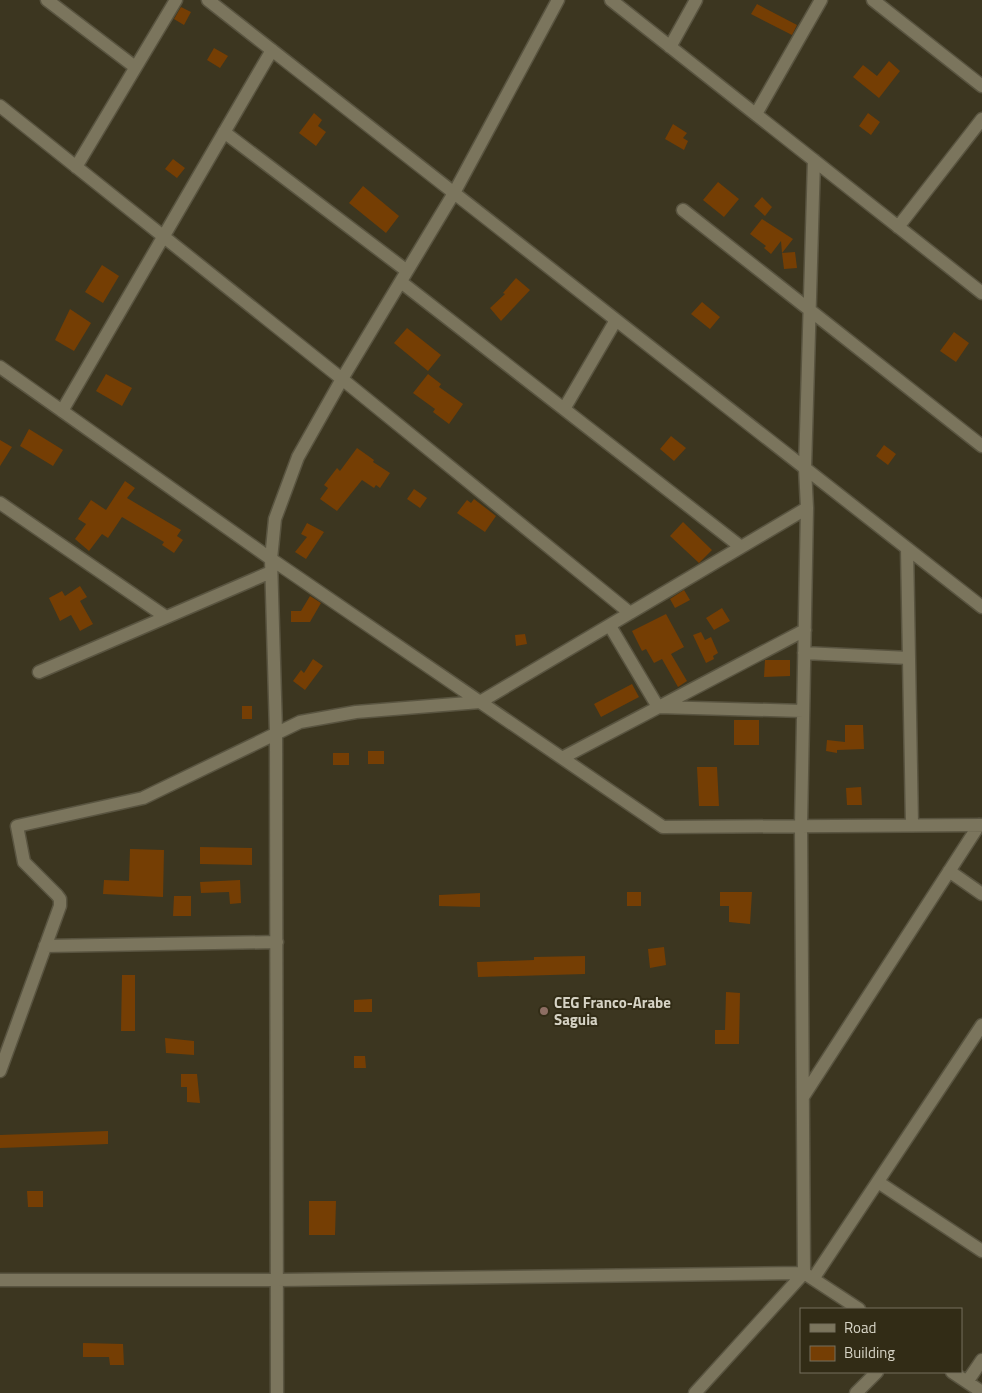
<svg xmlns="http://www.w3.org/2000/svg" width="982" height="1393" font-family="'Titillium Web',sans-serif">
<rect width="100%" height="100%" fill="#3c3620"/>
<path fill="#753e04" d="M757,4l40,21 -5,10 -41,-21z
M181,7l10,5 -7,13 -10,-6z
M214,48l14,8 -8,12 -13,-8z
M889,61l11,10 -21,27 -26,-21 10,-12 14,11z
M314,113l8,7 -4,6 8,6 -10,14 -17,-13z
M868,113l12,9 -9,13 -12,-9z
M673,124l14,9 -4,5 5,3 -4,9 -19,-11z
M173,159l12,9 -8,10 -12,-9z
M718,182l21,17 -15,18 -21,-17z
M363,186l36,30 -13,17 -37,-30z
M762,197l10,10 -7,9 -11,-10z
M762,219l31,20 -11,14 -1,-12 -10,13 -7,-6 2,-2 -16,-12z
M795,252l2,16 -13,1 -2,-16z
M102,265l17,11 -16,27 -18,-11z
M516,278l14,12 -29,31 -11,-13 15,-14 -2,-1z
M702,302l18,15 -10,12 -19,-15z
M70,309l21,14 -17,28 -19,-11z
M407,328l34,27 -13,16 -34,-28z
M954,332l15,11 -13,19 -16,-11z
M106,374l26,14 -10,18 -26,-15z
M428,374l13,10 -2,3 24,17 -14,20 -16,-12 2,-3 -22,-16z
M29,429l34,21 -10,16 -33,-20z
M671,436l15,12 -12,13 -14,-12z
M0,440l12,7 -12,19z
M884,445l12,9 -8,11 -12,-9z
M357,448l17,12 -1,2 17,11 -10,15 -4,-3 -2,3 -12,-8 -25,31 -17,-12 8,-11 -4,-3 13,-17 3,3z
M125,481l10,7 -8,10 54,32 -4,6 6,4 -9,13 -12,-8 2,-3 -42,-25 -14,21 -6,-4 -13,17 -14,-12 11,-15 -8,-5 13,-19 15,10z
M414,489l13,9 -7,10 -13,-9z
M474,499l22,17 -11,16 -28,-19 10,-13 4,3z
M683,522l29,28 -13,13 -29,-27z
M307,523l17,9 -18,27 -11,-7 12,-15 -6,-3z
M80,586l7,11 -7,4 13,23 -13,7 -9,-16 -11,6 -11,-23 13,-7 3,5z
M684,590l6,10 -15,8 -5,-9z
M310,596l11,7 -11,19h-19v-11h10z
M722,608l8,13 -16,9 -8,-12z
M666,614l18,33 -13,7 16,27 -9,6 -16,-28 -8,4 -8,-14 -4,2 -10,-20z
M701,632l4,8 6,-3 7,16 -5,3 1,3 -8,4 -13,-28z
M525,634l2,10 -11,2 -1,-11z
M313,659l10,7 -18,24 -12,-9 8,-11 3,3z
M765,660h25v16l-26,1z
M632,684l7,13 -38,20 -7,-13z
M242,706h10v13h-10z
M734,720h25v25h-25z
M845,725h18l1,24 -27,1v3l-11,-2 1,-11 18,2z
M368,751h16v13h-16z
M333,753h16v12h-16z
M697,767h20l2,39h-20z
M861,787l1,18h-15l-1,-17z
M200,847l52,1v17l-52,-1z
M130,849l34,1 -1,47 -60,-3 1,-14 25,1z
M240,880l1,23 -11,1 -1,-12 -28,1 -1,-11z
M627,892h14v14h-14z
M720,892h32l-2,32 -21,-2v-16h-9z
M480,893v14l-41,-1v-11z
M174,896h17v20h-18z
M664,947l2,18 -16,3 -2,-19z
M585,956v18l-107,3 -1,-15 57,-2v-3z
M122,975h13v56h-14z
M726,992l14,1 -1,51h-24v-14h10z
M372,999v13h-18v-12z
M165,1038l29,3v14l-28,-2z
M354,1056h11l1,12h-12z
M181,1074h16l3,29 -13,-1v-15h-6z
M108,1131v13l-108,4v-13z
M27,1191h16v16h-15z
M309,1201h27l-1,34h-26z
M83,1343l40,1 1,21h-14l-1,-8h-26z"/>
<g fill="none" stroke-linecap="round" stroke-linejoin="round">
<defs>
<path id="street" d="M47,0l88,67
M208,0l774,607
M611,0l371,293
M873,0l109,86
M670,47l26,-47
M0,106l342,273 288,234
M756,114l65,-114
M224,132l183,139
M76,167l100,-167
M683,210l299,236
M898,227l84,-108
M401,282l340,265
M0,367l271,192 392,268 319,-2
M564,409l52,-89
M62,411l210,-361
M0,503l166,114
M907,548l5,277
M610,626l48,81 145,4
M804,653l105,5
M39,672l232,-100
M562,758l243,-128
M949,871l33,23
M45,946l232,-4
M0,1071l60,-165v-7l-3,-4 -33,-33 -7,-36 126,-28 157,-76 56,-10 124,-10 327,-194
M803,1097l176,-272
M878,1182l104,69
M813,1279l169,-254
M0,1280h279l525,-7 55,36
M952,1372l30,20
M967,1382l15,-22
M277,1393l-1,-661 -5,-173 4,-40 23,-62 44,-78 112,-186 104,-193
M695,1393l109,-120 -3,-447 6,-318 -2,-40 9,-308
M856,1393l21,-21"/>
</defs>
<use href="#street" stroke="#595440" stroke-width="15"/>
<use href="#street" stroke="#7b755d" stroke-width="12"/>
</g>
<circle fill="#8d6e63" stroke="#322c16" stroke-width="2" cx="544" cy="1011" r="5"/>
<g text-anchor="middle" dominant-baseline="central" stroke-width="4" stroke-linejoin="round" paint-order="stroke">
<g font-size="15" font-weight="bold" fill="#d6d3c5" stroke="#322c16" text-anchor="start">
<text x="554" y="1002">CEG Franco-Arabe<tspan x="554" dy="17">Saguia</tspan></text>
</g>
</g>
<rect x="800" y="1308" width="162" height="65" fill="#322c16" stroke="#746f5c"/>
<rect x="810" y="1324" width="25" height="8" fill="#7b755d" stroke="#746f5c"/>
<text x="844" y="1333" font-size="15" fill="#d6d3c5">Road</text>
<rect x="810" y="1346" width="25" height="15" fill="#753e04" stroke="#746f5c"/>
<text x="844" y="1358" font-size="15" fill="#d6d3c5">Building</text>
</svg>
